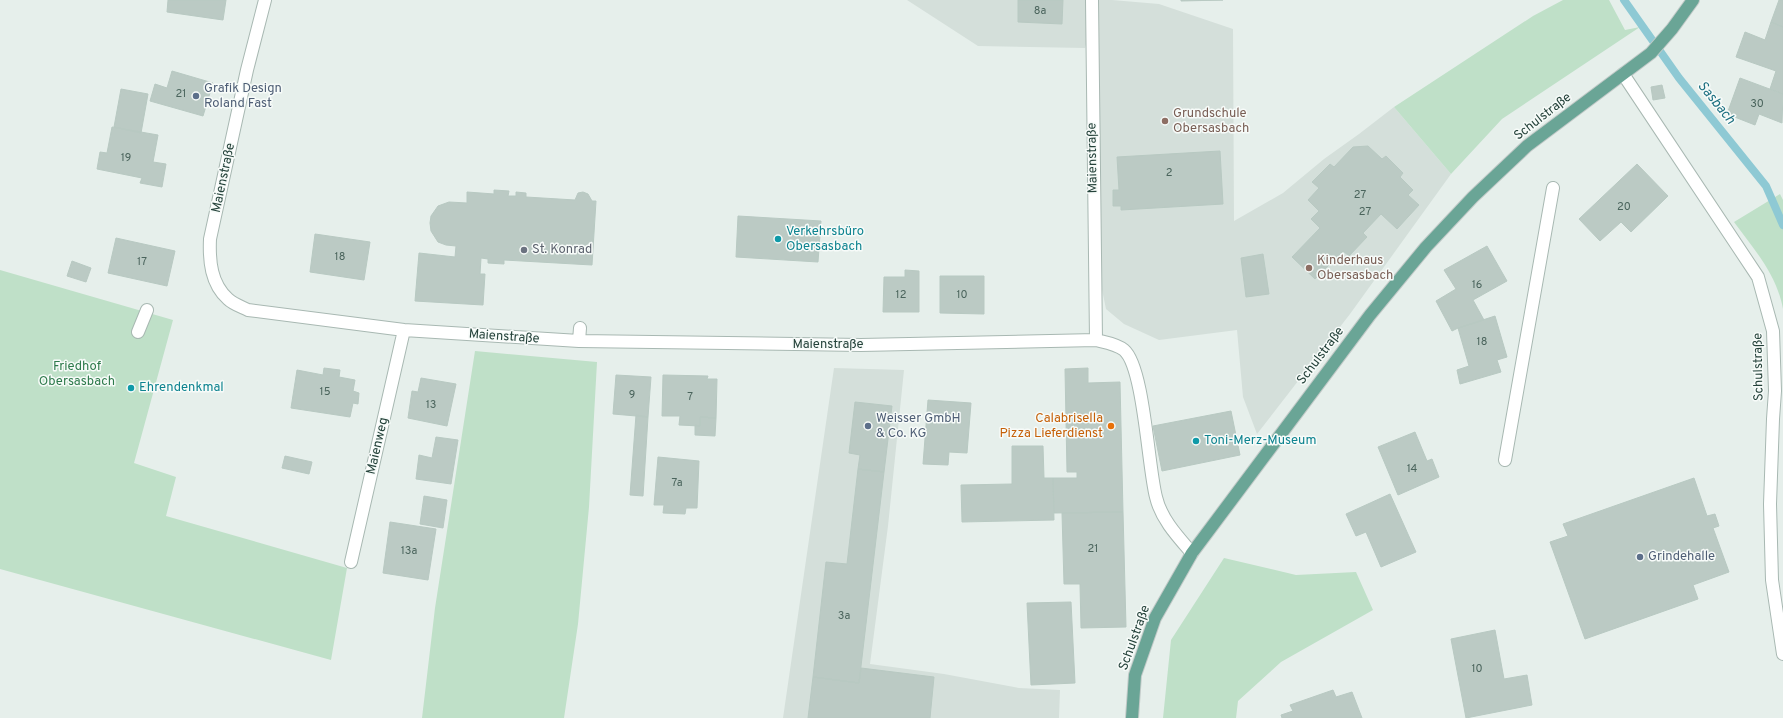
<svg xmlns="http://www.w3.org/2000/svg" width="1783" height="718" font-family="Overpass,sans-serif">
<rect width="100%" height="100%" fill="#e6efeb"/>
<path fill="#d4dfda" d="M907,0h205l47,4 74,25 1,192 49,-28 41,-34 35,-25 35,-27 57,67 -101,140 -93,120 -14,-37 -6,-67 -78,10 -35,-16 -18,-15 -9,-44v-263l-12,46 -107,-2z
M834,368l70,2 -16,156 -18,138 74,10 75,14 41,2 -1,28h-276z"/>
<path fill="#bfe0c8" d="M1563,0h46l16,30 15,-3 -138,92 -51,55 -57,-67 139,-91z
M1780,194l3,6v109c-6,-34 -29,-60 -49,-87z
M0,270l173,50 -39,143 42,14 -10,39 181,52 -16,92 -331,-91z
M475,351l122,11 -8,145 -11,117 -14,94h-142l13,-110z
M1224,558l72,17 60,-3 17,38 -92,52 -43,39 -2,17h-73l8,-78z"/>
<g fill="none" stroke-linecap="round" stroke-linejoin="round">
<path stroke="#8ec9d4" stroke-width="8" d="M1624,0l55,78 87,108 17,39"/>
</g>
<path fill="#bbcac4" stroke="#b8c9c2" d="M168,0h58l-3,20 -56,-8z
M1018,0h45l-1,24 -44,-2z
M1181,0h42l-42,1z
M1779,0h4v27l-12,-5z
M1771,22l12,5v67l-13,-5 6,-18 -40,-14 9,-25 20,8z
M172,71l41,12 -10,33 -53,-15 5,-17 12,4z
M1740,78l43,16 -1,29 -23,-9 -4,11 -28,-11z
M1662,85l3,13 -12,2 -2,-13z
M121,89l27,5 -7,39 -27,-6z
M112,127l46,8 -5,27 13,2 -4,23 -22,-4 2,-5 -45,-9 3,-17 7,1z
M1368,146l14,13 4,-3 17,17 -3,4 13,13 -5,5 11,10 -22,24 -16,-15 -18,19 4,4 -18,19 -6,-5 -28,28 -23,-22 28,-29 -9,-9 8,-8 -11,-11 11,-12 -7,-6 18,-18 4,3 19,-20z
M1220,151l3,53 -102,6v-4h-8v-16h6l-2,-33z
M1637,164l31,32 -37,36 -10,-10 -21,19 -21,-22z
M494,190l15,1 -1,5h8v-4l10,1v4l49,3 3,-7 5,-1 5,2 4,7h4l-4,64 -88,-5v4l-16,-1v-4l-7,-1 -1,16h5l-2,31 -68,-4 4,-48 36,4 1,-11 -10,-1 -8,-3 -7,-11 -1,-8 1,-7 7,-10 11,-4 18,1v-11l27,2z
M738,216l83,5 -3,41 -82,-5z
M315,234l55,8 -6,38 -54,-8z
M116,238l59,13 -8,35 -59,-13z
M1487,246l20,35 -34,19 11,20 -26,8 -6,3 -16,-30 20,-12 -12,-19z
M1263,254l6,40 -23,3 -5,-39z
M72,261l19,7 -5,14 -19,-6z
M905,270l14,1v41h-36l1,-35h21z
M940,276h44v38l-44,-1z
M1495,316l12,41 -10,3 4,12 -41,12 -3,-14 12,-4 -11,-38z
M324,368l16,2 -1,7 16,3 -2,11 6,2 -1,11 -5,-1 -3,14 -59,-9 6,-38 26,5z
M1088,368v15l32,-1 3,130 -69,1 -1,-35h24v-6h-10l-2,-103z
M616,375l35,2 -3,40 -35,-3z
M663,375l45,1 -1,3h10l-1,39 -16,-1v9l-21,-1 1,-9h-18z
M421,378l35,6 -9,42 -39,-8 4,-27 6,1z
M928,400l43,3 -4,50 -18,-1 -1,13 -25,-1z
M855,402l37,4 -8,66 -26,-3 2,-14 -11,-2z
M1231,411l9,44 -78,16 -9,-45z
M636,415l12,2 -5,79 -13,-1z
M700,417l16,1 -1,18 -20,-1v-10l5,1z
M1415,432l12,29 5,-2 7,18 -41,18 -20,-48z
M436,437l22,3 -7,44 -35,-5 3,-24 13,3z
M1012,446h31l1,32h9l1,42 -92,2 -1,-37 51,-1z
M285,456l27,6 -3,12 -27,-6z
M658,457l41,4 -2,47h-11l-1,6 -22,-1 1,-8h-10z
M858,469l26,3 -25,211 -46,-6 13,-115 21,2z
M1694,478l13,38 8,-2 4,12 -6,2 16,44 -36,13 5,14 -113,40 -35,-97 18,-6 -5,-12z
M1390,494l26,58 -35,15 -15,-35 -10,4 -10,-22z
M424,496l23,4 -4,28 -23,-4z
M1123,512l3,115 -45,1 -1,-44h-16l-2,-71z
M390,522l46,7 -8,51 -45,-7z
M1071,602l4,81 -44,2 -4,-82z
M1495,630l9,49 23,-4 5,30 -66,13 -15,-79z
M861,668l73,9 -4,41h-122l5,-41 46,6z
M1333,690l3,7 16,-5 10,26h-80l-1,-3 12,-4 -3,-6z"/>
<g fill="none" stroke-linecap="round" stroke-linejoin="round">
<defs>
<path id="minor" d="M265,0l-18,70 -37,169c-1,22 1,45 18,60 5,5 14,8 20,11l156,20 175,11 282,4 235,-5c8,2 21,4 28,10 20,17 24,117 32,147 5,22 22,40 36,56
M1092,0l4,340
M1623,74l135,203 15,54 2,60 -2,28 -3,85 2,76 11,74
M138,332l9,-22
M579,341l1,-13
M1505,460l48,-272
M351,562l53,-232"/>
<path id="major" d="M1132,718l3,-43 20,-57 37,-65 178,-238 56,-68 47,-50 54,-51 124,-93 21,-24 21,-29"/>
</defs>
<use href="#minor" stroke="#a8b8b2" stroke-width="14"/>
<use href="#major" stroke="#c2cac8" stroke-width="14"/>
<use href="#minor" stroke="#fff" stroke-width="12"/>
<use href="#major" stroke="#6aa596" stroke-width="12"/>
</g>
<g fill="#5c6f8a" stroke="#f7fbf9" stroke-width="1.5">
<circle cx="196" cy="96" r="4"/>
<circle cx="868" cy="426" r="4"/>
<circle cx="1640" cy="557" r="4"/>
</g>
<g fill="#8d6e63" stroke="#f7fbf9" stroke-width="1.5">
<circle cx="1165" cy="121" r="4"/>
<circle cx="1309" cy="268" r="4"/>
</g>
<g fill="#0f9aa8" stroke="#f7fbf9" stroke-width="1.5">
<circle cx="778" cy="239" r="4"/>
<circle cx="131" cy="388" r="4"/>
<circle cx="1196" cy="441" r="4"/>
</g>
<circle fill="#6b7280" stroke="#f7fbf9" stroke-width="1.5" cx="524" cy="250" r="4"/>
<circle fill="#e8710a" stroke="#f7fbf9" stroke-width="1.5" cx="1111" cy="426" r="4"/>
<g text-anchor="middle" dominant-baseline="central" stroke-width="3" stroke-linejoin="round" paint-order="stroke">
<g font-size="11" fill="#4a645c">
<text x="1040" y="11">8a</text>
<text x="181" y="94">21</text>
<text x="1757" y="104">30</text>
<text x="126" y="158">19</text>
<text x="1169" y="173">2</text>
<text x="1360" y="195">27</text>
<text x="1624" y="207">20</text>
<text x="1365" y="212">27</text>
<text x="340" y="257">18</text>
<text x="142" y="262">17</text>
<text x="1477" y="285">16</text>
<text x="901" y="295">12</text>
<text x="962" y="295">10</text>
<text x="1482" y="342">18</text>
<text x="325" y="392">15</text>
<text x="632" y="395">9</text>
<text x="690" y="397">7</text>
<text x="431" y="405">13</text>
<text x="1412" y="469">14</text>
<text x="677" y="483">7a</text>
<text x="1093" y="549">21</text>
<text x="409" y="551">13a</text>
<text x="844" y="616">3a</text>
<text x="1477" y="669">10</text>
</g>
<g font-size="13" fill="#4e5e75" stroke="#f7fbf9" text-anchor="start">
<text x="204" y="89">Grafik Design<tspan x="204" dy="15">Roland Fast</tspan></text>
<text x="876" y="419">Weisser GmbH<tspan x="876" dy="15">&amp; Co. KG</tspan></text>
<text x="1648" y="557">Grindehalle</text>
</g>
<g font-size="13" fill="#785e54" stroke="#f7fbf9" text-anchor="start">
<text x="1173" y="114">Grundschule<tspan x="1173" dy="15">Obersasbach</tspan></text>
<text x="1317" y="261">Kinderhaus<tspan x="1317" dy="15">Obersasbach</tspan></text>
</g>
<g font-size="13" fill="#24423a" stroke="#f7fbf9">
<text transform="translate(1543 117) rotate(-38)">Schulstraße</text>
<text transform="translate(1093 158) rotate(-91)">Maienstraße</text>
<text transform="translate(224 178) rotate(-78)">Maienstraße</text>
<text transform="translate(504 337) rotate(4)">Maienstraße</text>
<text x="828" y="345">Maienstraße</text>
<text transform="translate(1321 356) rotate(-53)">Schulstraße</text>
<text transform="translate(1759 367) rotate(-91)">Schulstraße</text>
<text transform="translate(378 446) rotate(-77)">Maienweg</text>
<text transform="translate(1135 638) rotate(-70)">Schulstraße</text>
</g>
<g font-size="13" fill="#0d838f" stroke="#f7fbf9" text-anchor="start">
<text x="786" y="232">Verkehrsbüro<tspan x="786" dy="15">Obersasbach</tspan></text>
<text x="139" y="388">Ehrendenkmal</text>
<text x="1204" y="441">Toni-Merz-Museum</text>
</g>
<g font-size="13" fill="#5b616d" stroke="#f7fbf9" text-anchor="start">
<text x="532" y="250">St. Konrad</text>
</g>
<g font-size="13" fill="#2d7a4b" stroke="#f7fbf9">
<text x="77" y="367">Friedhof<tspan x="77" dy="15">Obersasbach</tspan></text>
</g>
<g font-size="13" fill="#c56008" stroke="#f7fbf9" text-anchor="end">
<text x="1103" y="419">Calabrisella<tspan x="1103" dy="15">Pizza Lieferdienst</tspan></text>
</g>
<g font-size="14" font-style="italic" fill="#1c6f80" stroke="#f7fbf9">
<text transform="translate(1716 103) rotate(51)">Sasbach</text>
</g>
</g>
</svg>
